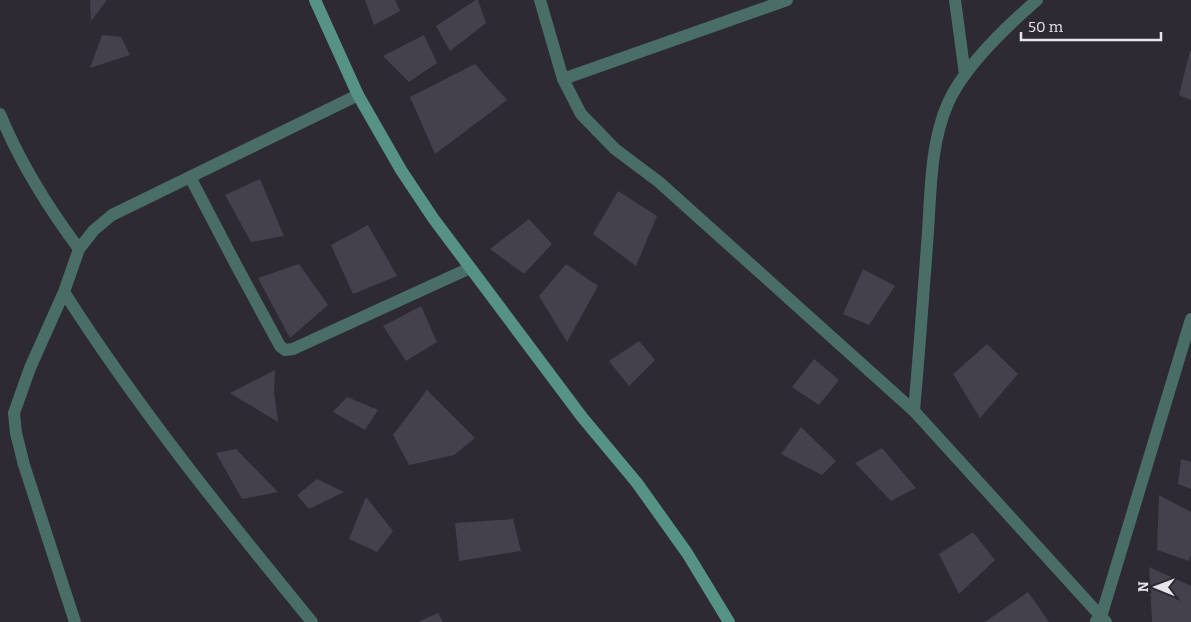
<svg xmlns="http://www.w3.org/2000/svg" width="1191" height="622" font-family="Bitter,serif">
<rect width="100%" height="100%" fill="#2d2a34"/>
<path fill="#45414c" d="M90,0h17l-16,21z
M365,0h30l5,11 -26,14z
M476,0h2l8,23 -36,28 -14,-25z
M102,35l19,2 9,18 -40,13z
M424,35l13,28 -28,19 -26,-26z
M1190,51h1v49l-12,-5z
M475,64l32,36 -72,54 -25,-57z
M260,179l24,57 -33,6 -26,-47z
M618,191l39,25 -21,50 -43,-32z
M529,219l23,25 -28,30 -34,-25z
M368,225l29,51 -44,18 -22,-49z
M299,264l29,41 -38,33 -32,-60z
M566,264l32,22 -31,56 -28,-46z
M863,269l32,17 -26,39 -26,-11z
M421,306l16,36 -31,19 -23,-35z
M639,341l16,19 -26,26 -20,-25z
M987,344l31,30 -38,44 -27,-44z
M814,359l25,21 -20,25 -27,-18z
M275,370l-1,22 4,30 -48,-29z
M427,390l48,48 -21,17 -45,10 -16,-30z
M347,397l31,13 -13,20 -32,-18z
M801,427l35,34 -14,14 -41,-21z
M882,448l34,40 -25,13 -36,-38z
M236,449l42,43 -36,7 -26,-46z
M1181,459l10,3v27l-13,-5z
M317,479l27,13 -35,17 -12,-14z
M1159,495l32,17v43l-2,6 -32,-11z
M366,497l27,34 -16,21 -28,-13z
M513,519l8,32 -62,10 -4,-38z
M973,532l22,28 -36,34 -20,-40z
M1149,567l42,19v36h-39z
M1028,592l21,30h-64z
M438,613l5,9h-25z"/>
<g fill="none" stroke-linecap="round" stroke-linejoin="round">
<path stroke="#496e65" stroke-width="12" d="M540,0l23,79 18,35 34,35 44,33 255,229 192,211
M955,0l10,75
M563,79l224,-79
M0,114c20,49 47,92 79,135
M190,177l45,86 45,83 5,4 8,-1 177,-81
M64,292c74,116 161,224 248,330
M914,411c5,-56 9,-111 13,-166 4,-47 2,-99 21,-142 16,-36 59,-77 89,-103
M1096,621l5,-4 90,-298
M75,622l-51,-157 -8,-32 -2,-20 16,-45 34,-76 15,-43 15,-19 18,-15 246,-120"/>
<path stroke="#569385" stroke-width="12" d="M315,0l43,95 43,75 32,48 149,199 55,66 50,70 42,69"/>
</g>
<g transform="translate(1156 587) rotate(271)" stroke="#2d2a34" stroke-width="4" paint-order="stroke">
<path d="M0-4L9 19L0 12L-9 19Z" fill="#e7e5eb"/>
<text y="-8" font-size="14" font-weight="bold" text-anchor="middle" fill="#e7e5eb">N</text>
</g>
<path d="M1021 32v8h140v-8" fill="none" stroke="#e7e5eb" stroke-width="2.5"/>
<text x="1028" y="32" font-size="15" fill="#e7e5eb" stroke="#2d2a34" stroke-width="4" paint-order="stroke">50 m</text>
</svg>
